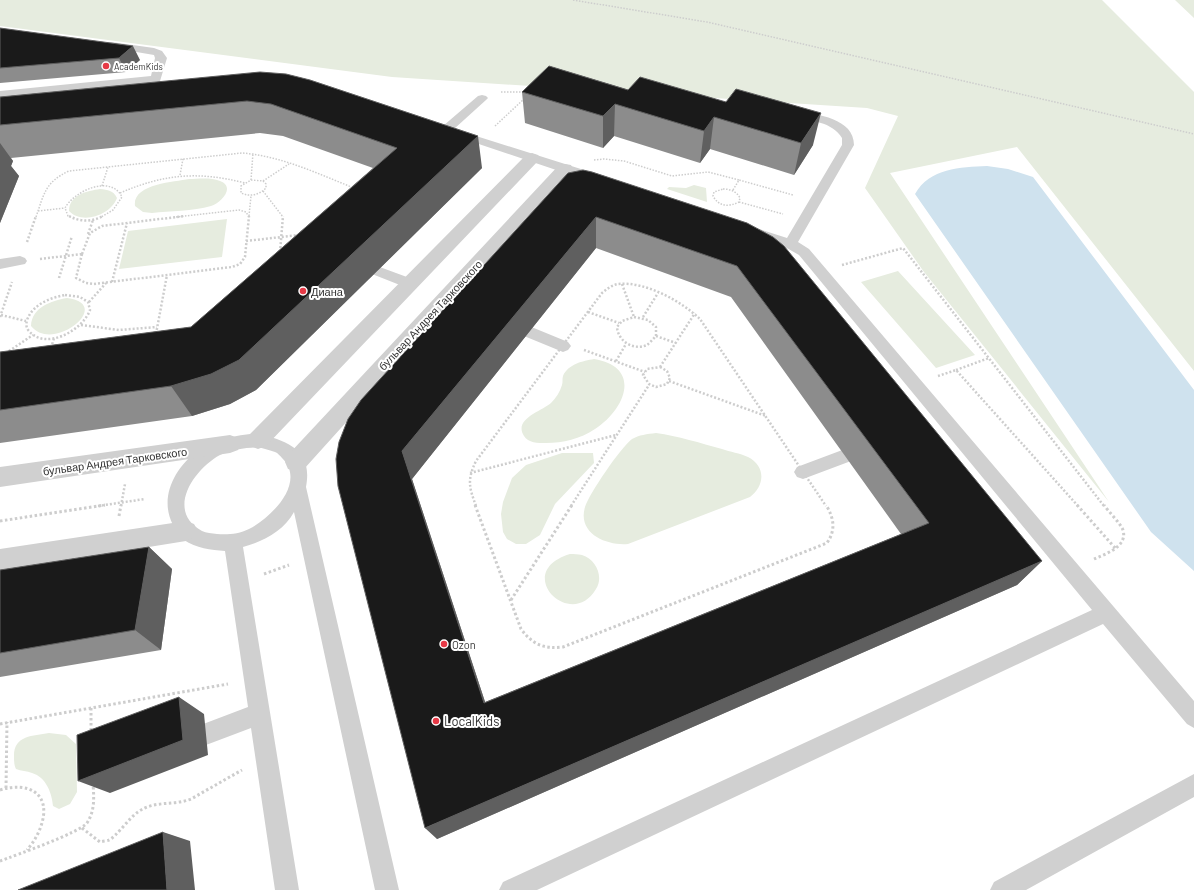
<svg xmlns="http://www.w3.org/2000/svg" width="1194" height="890" font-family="Barlow,sans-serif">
<rect width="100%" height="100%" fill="#fff"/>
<path fill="#e6ecdf" d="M0,0h1102l92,92v279l-177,-224 -127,26 219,329 -185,-230 -59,-84 33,-72 -31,-8 -475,-31 -392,-51z
M1175,0h19v18z
M189,179c9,0 21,-2 31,2 16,6 1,22 -9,25 -18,5 -41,5 -59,7l-9,-1 -8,-6c-3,-22 39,-24 54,-27z
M694,185l12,3 1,14 -40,-13 2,-2 17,1z
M100,189c8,1 13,1 17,9 -6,17 -35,27 -48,13 0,-16 18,-20 31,-22z
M227,219l-5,38 -103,12 9,-38z
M898,271l77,84 -39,13 -75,-86z
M67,298c48,6 -14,56 -36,28 1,-19 20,-25 36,-28z
M594,359c49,8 31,51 1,70 -15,10 -32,14 -49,14 -8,0 -18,0 -22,-7 -11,-17 18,-25 27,-33 5,-5 9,-11 11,-18 1,-3 0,-6 1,-9 5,-12 20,-15 31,-17z
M656,433c22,3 44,10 66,16 8,3 18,4 26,8 18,9 17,29 2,40l-122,47c-21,2 -51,-10 -43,-37 4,-13 36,-60 47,-68 7,-4 15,-5 24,-6z
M562,453h31l1,10 -39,41 -15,31 -14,9h-10l-9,-5 -4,-7 -2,-18 2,-12 9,-24 14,-13z
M570,554c4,0 8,0 12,1 14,4 22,22 14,34 -25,43 -85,-17 -26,-35z
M49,733l17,2 10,9 1,48 -7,12 -11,5 -6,-3c-1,-13 -7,-29 -21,-33 -5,-2 -11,-2 -16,-4 -2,-4 -2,-8 -2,-13 0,-21 19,-20 35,-23z"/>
<path fill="#cfe2ee" d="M987,166l21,3 25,8 161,213v181l-43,-39 -236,-338c15,-26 45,-27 72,-28z"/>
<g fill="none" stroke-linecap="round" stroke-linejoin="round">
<path stroke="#cdcdcd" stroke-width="1.5" stroke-dasharray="1.5 1.5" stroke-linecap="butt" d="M573,0l134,22 487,112
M501,92h25
M495,126l30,-28
M594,160l10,-1 20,2 48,15 36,-4 31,8
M180,175l3,-16
M251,180l12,1 3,3v4c-7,7 -16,9 -25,5v-7z
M251,180l2,-27
M263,181l26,-17
M102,186l6,-19
M723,189c8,0 14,3 17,9l-1,4c-10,5 -20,5 -26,-6l1,-4z
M733,190l6,-10 54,15
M263,191l20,26
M120,193c44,-19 78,-22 125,-10
M739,202l44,12
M38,211l27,-3
M249,216l2,-20
M36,217c8,-23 9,-35 33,-46l173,-18c38,3 72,19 107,33l4,4
M71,217l-3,-1 -3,-8c9,-17 46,-34 57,-11l-9,13 -12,7
M176,217l63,-7 7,2 3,5"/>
<path stroke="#cdcdcd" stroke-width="2.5" stroke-dasharray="2 2" stroke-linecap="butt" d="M69,216c11,6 23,6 34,0
M88,234l5,-14
M246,241l53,-6
M27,242l9,-26
M280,252l3,-36
M82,254l-6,24 10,5 8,1 138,-17 8,-3 5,-7 4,-41
M82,254l8,-21 12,-7 83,-10
M40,259l42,-5
M842,265l61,-17 201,258
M59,278l13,-42
M112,282l15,-59
M622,284l12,33
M65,295l15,2 8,5 2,8c-7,20 -44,41 -61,21 -3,-3 -3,-7 -2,-11 6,-16 23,-22 38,-25z
M89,302l17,-19
M588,312l31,11
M1,315l25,6
M0,317l12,-35
M634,317l14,3 8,7v9c-3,3 -6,7 -9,9 -14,6 -29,-4 -30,-18l5,-6z
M643,317l15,-24
M81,325l38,5 38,-3
M156,334l11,-59
M656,336l20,7
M51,348l3,-10
M584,350l61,22
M9,351l24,-16
M616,361l10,-17
M660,367l7,4 3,7 -3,6 -11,3 -7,-3 -6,-9 4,-6z
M660,367l35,-54
M956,370l33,-12
M938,376l18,-6 122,136
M669,381l97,35
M470,473l146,-38
M98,506l47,-7
M121,506l4,-22
M476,506c-7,-19 -9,-26 0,-45l126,-168c5,-4 10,-8 16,-9 27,-3 63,17 82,35l126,187
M571,506l78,-121"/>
<path stroke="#cdcdcd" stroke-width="3" stroke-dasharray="2.5 2.5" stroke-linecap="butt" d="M475,505l46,124c12,16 23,20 42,18l264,-104c9,-13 7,-25 -1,-38
M1077,505l39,44
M119,516l2,-11
M0,521l105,-16
M1094,559c11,-5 34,-12 29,-29 -2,-6 -15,-19 -19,-25
M264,574l25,-9
M511,600l61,-95
M91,708v23
M0,724l228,-40
M6,788l1,-66
M0,790c29,-9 52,4 41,36 -3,9 -8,17 -14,24
M82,828l18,14c3,-1 7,-1 9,-2 7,-3 20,-22 29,-28 16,-12 35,-6 53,-13l51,-29
M0,861c16,-6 79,-28 87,-38 8,-12 7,-26 6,-39"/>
<path fill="#d0d0d0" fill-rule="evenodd" d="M111,42l43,6 8,3 5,7 -10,33h-8l-2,-2 2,-6 -149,14v-6l151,-15 4,-18 -1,-3 -47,-8 -1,-2z
M482,95l4,1 2,2 -2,2 -32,29 130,41 1,3 -1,3h-10l-122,-41 -2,-3h-7l-2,-3 2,-3 35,-30z
M797,110c20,5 57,8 57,35l-56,97 11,7 385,452v27l-7,-4 -84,-100 -566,266h-38l4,-8 589,-272 -293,-355 -14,-8 -34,-11 -2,-3 2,-3 5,-2 31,10 55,-93v-7c-9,-16 -33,-18 -49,-21l-2,-3 2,-3z
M20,256l5,2 2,3 -2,3 -25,5v-10z
M377,266l38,14 2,4 -2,4 -5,1 -38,-15 -2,-3 2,-3z
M529,326l39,16 3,4 -3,4 -5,2 -39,-16 -3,-4 3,-4z
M258,433c30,9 55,16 48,54l93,403h-24l-81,-378c-10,19 -32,30 -51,35l56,343h-24l-24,-162 -45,17 -8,-3 -3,-8 3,-8 50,-19 -23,-156c-14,-1 -29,-3 -41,-11 -5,-4 -8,-9 -11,-15 -14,-27 1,-56 24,-74 18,-12 40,-16 61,-18zM258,447c6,2 12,3 17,5 3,1 5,4 7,6 25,24 -11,60 -33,71 -10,5 -22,6 -32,5 -5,-1 -11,-1 -15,-3 -37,-20 -8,-62 18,-76 11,-6 25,-7 38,-8z
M845,449l6,2 3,5 -3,5 -48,18 -6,-2 -3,-5 3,-5z
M1194,774v23l-168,93h-36l4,-8z"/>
<path fill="#d0d0d0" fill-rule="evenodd" d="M532,153l6,2 2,3 -2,3 -272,285 -8,3 -8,-3 -3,-6 3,-6 276,-279z
M565,164l6,1 2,4 -2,4 -267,296 -8,2 -8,-2 -3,-7 3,-7 271,-290z
M230,435l8,3 3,6 -3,6 -8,3 -230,34v-20z
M186,521l8,3 4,7 -4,7 -8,3 -186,30v-22z"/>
</g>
<path fill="#8c8c8c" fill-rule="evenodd" d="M0,28l140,32 -14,12 -126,11z
M549,66l264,79 -19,30 -84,-26 -10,14 -86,-27 -11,12 -78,-25 -3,-31z
M260,72l222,96 -226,222 -26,14 -38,12 -192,27v-91l191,-25 182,-159 -90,-32 -23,-3 -249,25 2,3 -2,5 8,10 -19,47v-126z
M568,173l179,50 295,338 -25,24 -580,254 -76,-439zM596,248l135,49 170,237 -416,168 -73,-223z
M149,547l23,22 -11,81 -161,27v-107z"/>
<path fill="#5f5f5f" d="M133,46l7,14 -14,12 -7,-14z
M615,104l-1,32 -11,12v-32z
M821,113l-8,32 -19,30 7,-32z
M714,117l-4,32 -10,14 4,-32z
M478,136l4,32 -226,222 -26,14 -38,12 -21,-30z
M0,143l13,18 -2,5 8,10 -19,47z
M596,217v31l-184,231 79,241 -7,-17 -82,-252z
M149,547l23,22 -11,81 -26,-20z
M1042,561l-25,24 -580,254 -12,-11z
M179,697l25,17 4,41 -98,38 -32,-12z
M163,832l27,9 5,49h-28z"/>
<path fill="#1a1a1a" stroke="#5f5f5f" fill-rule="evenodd" d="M0,28l133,18 -14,12 -119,10z
M549,66l79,24 12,-13 86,25 10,-13 85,24 -20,30 -87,-26 -10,14 -89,-27 -12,12 -81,-24z
M260,72l26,2 24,6 168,56 -239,224 -28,14 -40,12 -171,24v-58l191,-25 206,-179 -126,-44 -24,-3 -247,24v-28z
M583,170l9,2 155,51 26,14 11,9 258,315 -617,267 -87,-342 -2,-27 3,-17 9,-23 13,-19 207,-227zM596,217l141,49 192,257 -445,180 -82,-252z
M149,547l-14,83 -135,23v-83z
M179,697l4,43 -105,41 -1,-46z
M163,832l4,58h-149z"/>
<g fill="#e63946" stroke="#fff" stroke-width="1.5">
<circle cx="106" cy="66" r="4"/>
<circle cx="303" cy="291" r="4"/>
<circle cx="444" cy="644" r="4"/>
<circle cx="436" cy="721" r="4"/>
</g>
<g text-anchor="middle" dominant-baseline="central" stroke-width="4" stroke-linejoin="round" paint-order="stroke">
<g font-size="9" fill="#333" stroke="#fff" text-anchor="start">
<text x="114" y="66">AcademKids</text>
</g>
<g font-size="11" fill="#333" stroke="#fff" text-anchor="start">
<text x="311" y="291">Диана</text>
<text x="452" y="644">Ozon</text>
</g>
<g font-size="11" fill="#333" stroke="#fff">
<text transform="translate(430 315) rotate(-47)">бульвар Андрея Тарковского</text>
<text transform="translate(115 461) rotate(-8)">бульвар Андрея Тарковского</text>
</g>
<g font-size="13" fill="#333" stroke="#fff" text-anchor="start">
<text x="444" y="721">LocalKids</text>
</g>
</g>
</svg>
